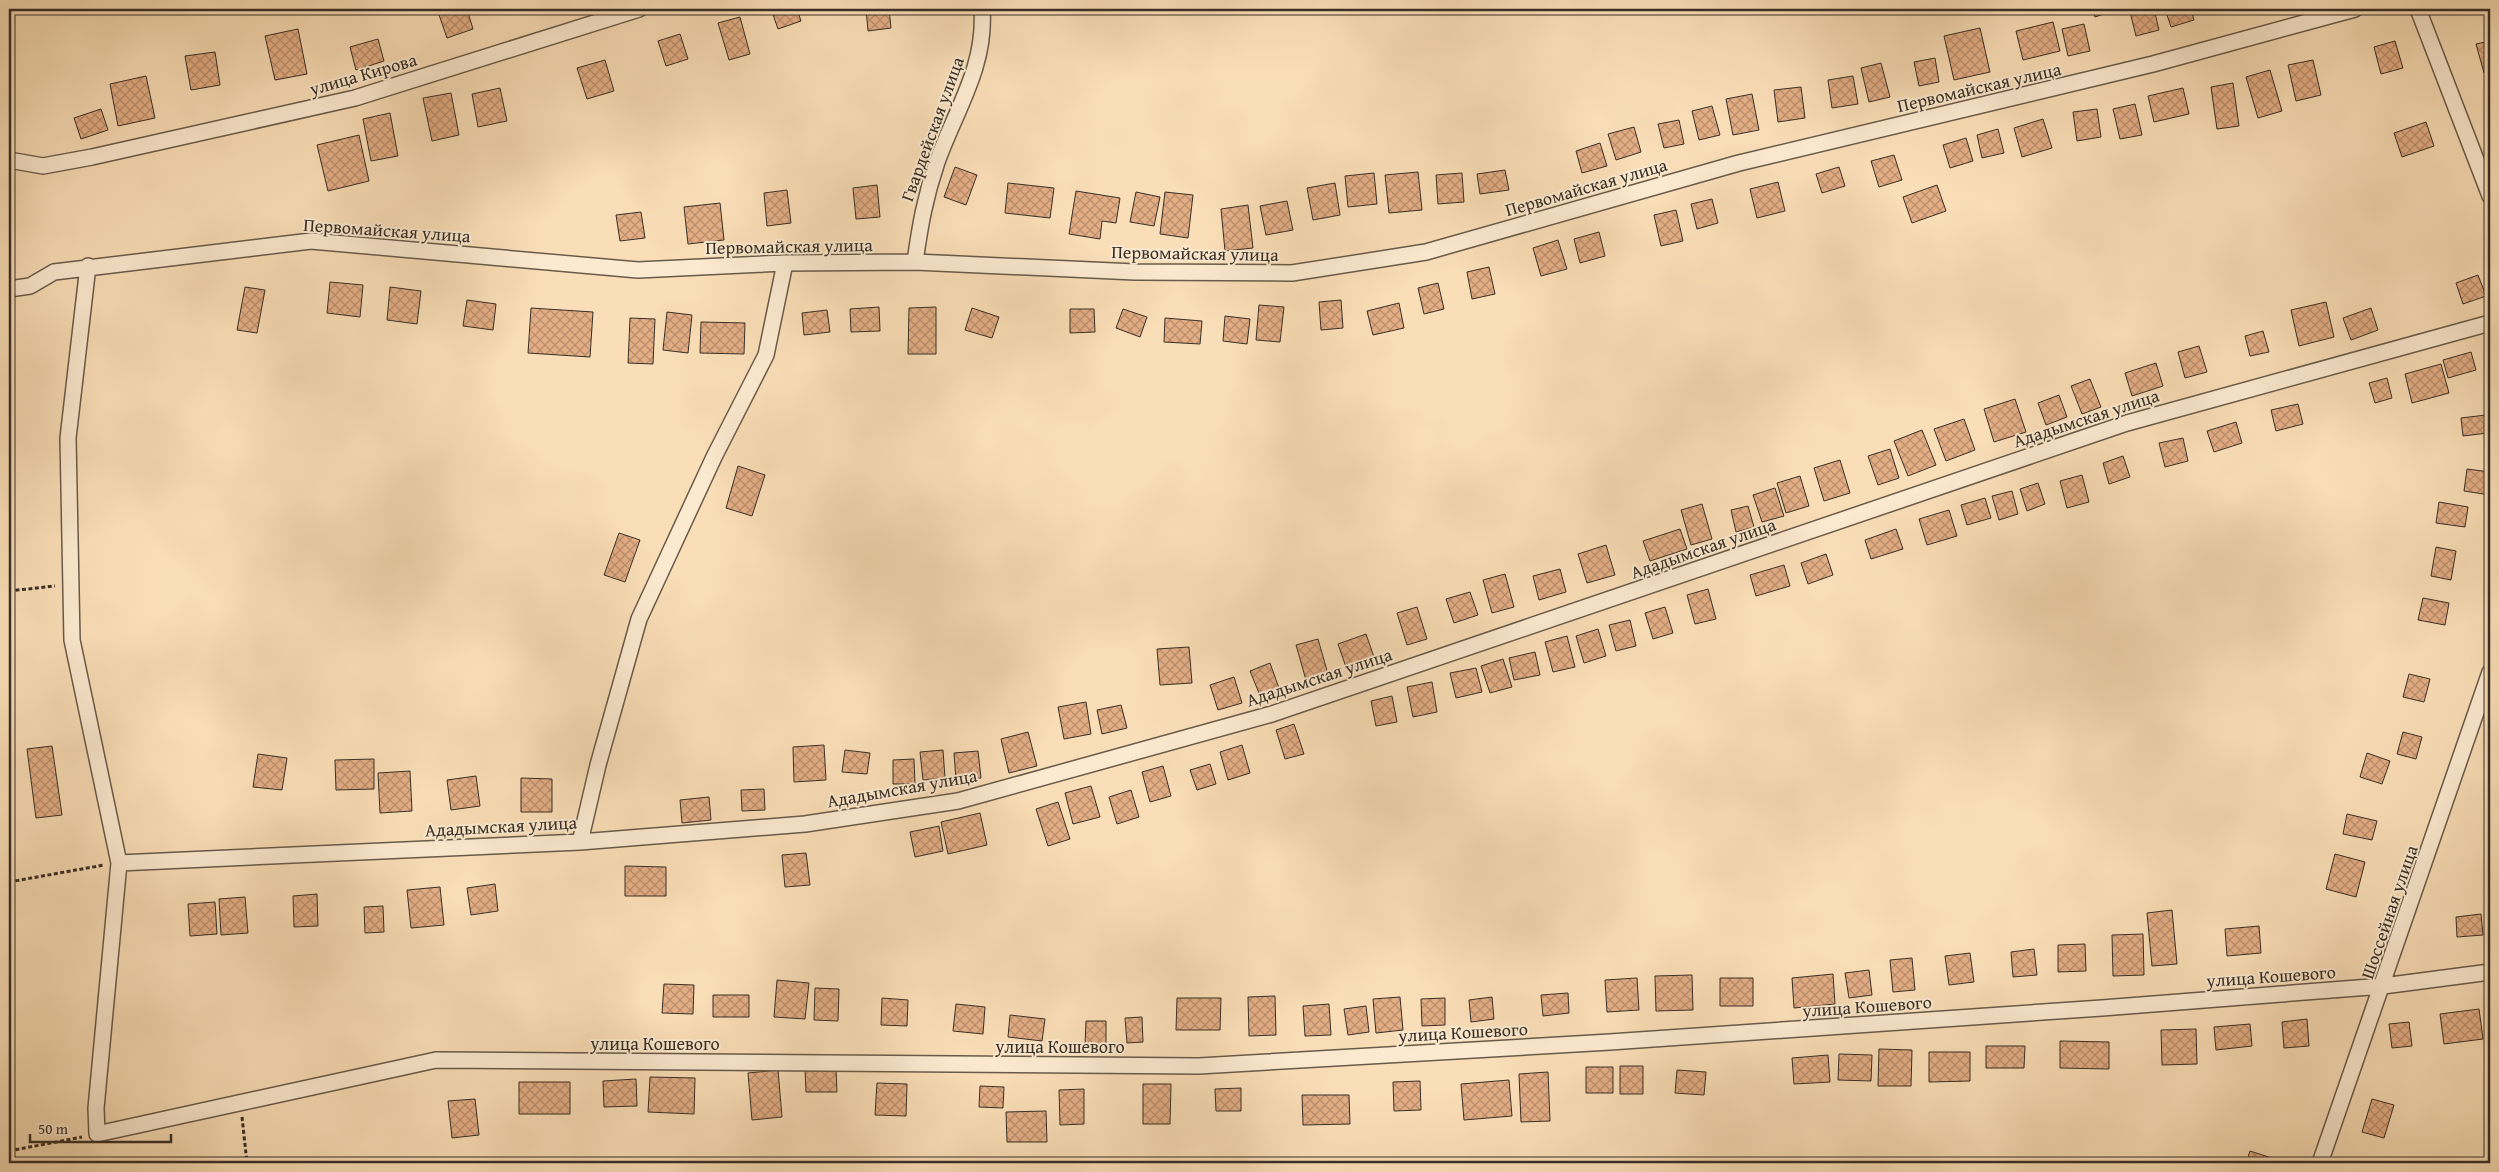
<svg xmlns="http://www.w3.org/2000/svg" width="2499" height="1172" font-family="'Gentium Book Plus',serif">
<defs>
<pattern id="building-cross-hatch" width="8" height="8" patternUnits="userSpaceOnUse" patternTransform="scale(1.25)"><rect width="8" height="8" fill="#e4ae85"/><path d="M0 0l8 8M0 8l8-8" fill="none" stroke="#ba8e6d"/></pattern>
</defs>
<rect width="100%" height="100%" fill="#fadeb7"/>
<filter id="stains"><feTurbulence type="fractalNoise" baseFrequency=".004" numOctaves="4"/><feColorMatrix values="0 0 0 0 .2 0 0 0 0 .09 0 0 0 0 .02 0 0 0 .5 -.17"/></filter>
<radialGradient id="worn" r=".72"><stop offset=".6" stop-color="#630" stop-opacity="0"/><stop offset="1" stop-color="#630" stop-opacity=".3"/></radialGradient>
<path fill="url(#building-cross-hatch)" stroke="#382f26" d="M437,9h30l6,20 -26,9z
M771,9h26l4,12 -23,8z
M866,9h23l2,19 -23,3z
M2092,9h20v2l-17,6z
M2143,9h11l5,21 -23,6 -6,-24z
M2165,9h26l3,11 -23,7z
M740,17l10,37 -21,6 -11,-37z
M2053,22l7,29 -37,9 -7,-29z
M2084,24l6,27 -22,5 -6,-27z
M1980,28l10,44 -36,8 -10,-44z
M298,29l9,45 -32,6 -10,-44z
M680,34l8,25 -22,7 -8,-25z
M378,39l6,22 -28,9 -6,-23z
M2395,41l8,27 -22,6 -7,-27z
M2490,41v31l-6,1 -8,-29z
M215,52l5,33 -29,5 -6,-34z
M1935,58l4,24 -20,4 -5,-24z
M605,60l9,31 -27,8 -10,-31z
M2313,60l8,35 -25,6 -8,-36z
M1881,63l9,34 -21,5 -8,-34z
M2270,70l12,41 -24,7 -12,-41z
M146,76l9,42 -37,8 -8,-42z
M1853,76l5,28 -26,4 -4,-28z
M2233,83l6,43 -22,3 -6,-42z
M1801,87l4,31 -27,4 -4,-32z
M500,88l7,33 -29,6 -6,-33z
M2183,88l6,26 -35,8 -6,-26z
M451,93l8,42 -27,6 -9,-43z
M1752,94l7,36 -26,5 -7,-36z
M2135,104l7,31 -22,4 -7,-30z
M1712,106l8,29 -21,5 -7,-29z
M101,109l7,21 -27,9 -7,-21z
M2097,109l4,28 -24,4 -4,-29z
M390,113l8,43 -27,5 -8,-42z
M2043,119l9,29 -30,9 -8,-29z
M1679,120l5,24 -20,4 -6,-24z
M2426,122l8,24 -32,11 -8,-24z
M1634,127l7,25 -25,8 -8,-26z
M1998,129l6,24 -22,5 -5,-23z
M359,135l10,46 -41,10 -11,-46z
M1966,138l7,23 -23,7 -7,-23z
M1600,143l7,23 -25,7 -6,-22z
M1894,155l8,25 -23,7 -8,-26z
M955,167l22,8 -11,30 -22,-8z
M1839,167l6,19 -23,7 -6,-19z
M1505,170l4,20 -29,4 -3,-20z
M1418,172l4,38 -33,3 -4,-38z
M1374,173l3,31 -29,3 -3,-31z
M1462,173l2,29 -26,2 -2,-29z
M1778,182l7,29 -28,7 -7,-29z
M1008,183l46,5 -4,30 -45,-5z
M1335,183l5,32 -27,5 -6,-32z
M877,185l3,32 -24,2 -3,-31z
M1937,185l9,26 -34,12 -9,-26z
M787,190l4,33 -24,3 -3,-33z
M1076,191l44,7 -4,25 -14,-2 -2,18 -31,-5z
M1136,192l24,5 -6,29 -24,-4z
M1165,192l28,3 -5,43 -28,-4z
M1712,199l6,24 -21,6 -6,-25z
M1287,201l6,29 -27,5 -6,-29z
M720,203l4,37 -36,4 -4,-37z
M1248,205l5,43 -28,3 -4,-42z
M1676,210l7,31 -22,5 -7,-31z
M641,212l4,26 -25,3 -4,-26z
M1599,232l6,24 -25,7 -6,-24z
M1558,240l9,29 -26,7 -8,-28z
M1489,267l6,27 -23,5 -5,-27z
M2478,275l8,21 -23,8 -7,-21z
M330,282l33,3 -3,32 -33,-4z
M1438,283l6,26 -20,5 -6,-26z
M245,287l20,3 -8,43 -20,-3z
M390,287l31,4 -4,33 -30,-4z
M467,300l29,4 -3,26 -30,-4z
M1341,300l2,28 -22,2 -2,-28z
M2326,302l8,35 -35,9 -8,-36z
M1399,303l5,25 -31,7 -6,-24z
M1259,305l25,2 -4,35 -24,-2z
M879,307l1,24 -29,1 -1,-23z
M936,307v47h-28l1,-46z
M531,308l62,4 -3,45 -62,-4z
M972,308l27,9 -7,21 -27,-8z
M2371,308l7,22 -27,10 -8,-22z
M1070,309h24l1,23 -25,1z
M1123,309l24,8 -7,20 -24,-9z
M827,310l3,22 -26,3 -2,-22z
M667,312l25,3 -4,38 -25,-3z
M1225,316l25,3 -3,25 -24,-3z
M630,318l25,1 -2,45 -25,-1z
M1165,318l37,3 -2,23 -36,-2z
M701,322l44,1 -1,31 -44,-1z
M2263,331l6,21 -19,4 -5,-20z
M2199,346l8,26 -22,6 -7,-26z
M2471,352l5,18 -28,8 -5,-18z
M2156,363l7,23 -31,10 -7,-23z
M2441,364l8,29 -37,10 -7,-29z
M2387,378l5,20 -17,5 -6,-20z
M2090,379l11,28 -19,7 -11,-28z
M2059,395l8,22 -21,8 -8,-22z
M2015,399l11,33 -32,10 -10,-33z
M2298,404l5,20 -27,7 -5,-21z
M2486,415l2,18 -25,3 -2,-18z
M1964,419l11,31 -29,11 -12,-32z
M2236,422l6,21 -28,9 -7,-21z
M1922,430l14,35 -28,11 -14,-35z
M2183,438l5,23 -23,6 -6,-24z
M1890,449l9,29 -21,7 -10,-29z
M2123,456l7,21 -21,7 -6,-21z
M1840,460l10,33 -26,8 -10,-33z
M738,466l27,9 -13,41 -26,-8z
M2467,469l23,3v23l-26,-4z
M2082,475l7,27 -22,6 -7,-27z
M1800,476l9,30 -23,7 -9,-30z
M2038,483l7,21 -18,7 -7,-22z
M1775,488l9,28 -22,6 -9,-27z
M2012,491l6,23 -19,6 -7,-24z
M1985,498l6,20 -24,7 -6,-20z
M2439,502l29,5 -3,20 -29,-4z
M1702,504l10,35 -21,6 -10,-35z
M1748,506l6,21 -18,5 -5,-22z
M1949,510l8,26 -30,9 -8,-26z
M1680,529l7,20 -37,12 -7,-20z
M1896,529l7,20 -32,10 -6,-19z
M619,533l21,7 -15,42 -21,-7z
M1606,545l9,30 -28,8 -9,-29z
M2436,547l20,4 -5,29 -20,-4z
M1826,554l7,21 -25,9 -7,-21z
M1784,565l6,21 -34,10 -6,-21z
M1560,569l6,23 -27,8 -6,-24z
M1505,574l9,33 -22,6 -9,-33z
M1708,589l8,30 -21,5 -8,-29z
M1470,592l8,23 -24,8 -8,-24z
M2423,598l26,5 -4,22 -27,-5z
M1417,607l10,32 -20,6 -10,-32z
M1665,607l8,26 -20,6 -8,-26z
M1630,620l6,26 -20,5 -7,-26z
M1598,629l8,27 -22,7 -8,-27z
M1366,634l9,26 -28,10 -9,-26z
M1567,636l8,31 -22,5 -8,-30z
M1318,639l10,35 -22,6 -10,-35z
M1189,647l3,36 -32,2 -3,-36z
M1535,652l5,23 -26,5 -5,-22z
M1503,659l9,28 -22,6 -9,-27z
M1270,663l10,28 -19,7 -11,-27z
M1476,668l6,24 -26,6 -6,-25z
M2409,674l21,5 -6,23 -21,-5z
M1234,677l8,26 -24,7 -8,-25z
M1432,682l5,30 -24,5 -6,-30z
M1392,696l5,26 -21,4 -5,-25z
M1086,702l5,32 -27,5 -6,-32z
M1121,705l6,23 -25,6 -5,-24z
M1294,724l10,30 -19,5 -9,-29z
M1028,732l9,34 -28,7 -8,-34z
M2403,732l19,5 -6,22 -19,-5z
M824,745l2,35 -32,2 -1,-35z
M1242,745l8,28 -22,7 -8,-28z
M52,746l10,69 -26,3 -9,-69z
M845,750l25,3 -3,21 -25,-2z
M943,750l2,28 -22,2 -3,-28z
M978,751l3,27 -25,2 -2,-27z
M2367,753l23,8 -8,23 -22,-7z
M258,754l29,4 -5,32 -29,-3z
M374,759v30l-38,1 -1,-30z
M914,759l1,25h-22v-24z
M1210,764l6,20 -19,6 -7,-20z
M1163,766l8,30 -21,6 -8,-30z
M410,771l2,40 -32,2 -2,-40z
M476,776l4,30 -29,4 -4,-30z
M521,778l31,1v33h-31z
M1091,786l9,31 -27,7 -8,-31z
M764,789l1,21 -23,1 -1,-21z
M1131,790l8,27 -22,7 -8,-27z
M709,797l2,23 -29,3 -2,-23z
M1058,802l12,37 -22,7 -12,-37z
M980,813l7,32 -39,9 -7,-32z
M2347,814l30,7 -5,19 -29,-6z
M939,826l4,25 -28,6 -5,-25z
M806,853l4,32 -25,2 -3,-32z
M2335,854l30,8 -9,35 -30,-8z
M625,866l41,1v29h-41z
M495,884l3,27 -27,4 -4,-27z
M440,887l4,38 -33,3 -4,-38z
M317,894l1,32 -24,1 -1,-31z
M245,897l3,36 -27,2 -2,-36z
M215,902l2,32 -27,2 -2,-32z
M383,906l1,26 -19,1 -1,-26z
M2172,910l5,54 -25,2 -5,-53z
M2486,911h4v27z
M2481,914l2,21 -26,2 -1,-20z
M2259,926l2,27 -34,3 -2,-27z
M2143,934l1,41 -31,1 -1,-41z
M2085,944l1,27 -28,1v-27z
M2034,949l3,26 -24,2 -2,-25z
M1970,953l4,29 -25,3 -4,-29z
M1912,958l3,32 -22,2 -3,-32z
M1869,970l3,25 -23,3 -4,-25z
M1833,974l2,30 -41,4 -2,-30z
M1692,975l1,35 -37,1 -1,-35z
M1637,978l2,32 -32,2 -2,-32z
M1720,978h33v28h-33z
M777,980l32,3 -4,36 -31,-2z
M664,984l30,1 -1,29 -31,-1z
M815,988l24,1 -1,32 -24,-1z
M1568,993l1,20 -26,3 -2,-21z
M713,995h36v22h-36z
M1275,996l1,39 -27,1 -1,-39z
M1400,997l3,33 -27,3 -3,-34z
M1492,997l2,22 -23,3 -2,-22z
M882,998l26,2 -1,26 -26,-1z
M1177,998h44l-1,32h-44z
M1445,998v27l-23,1 -1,-27z
M956,1004l29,3 -2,27 -30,-3z
M1329,1004l2,31 -26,1 -2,-30z
M1366,1006l3,26 -21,3 -4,-26z
M2479,1009l4,30 -39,5 -4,-30z
M1010,1015l35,4 -3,22 -34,-4z
M1142,1017l1,25 -16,1 -2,-25z
M2307,1019l2,27 -25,2 -2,-26z
M1086,1021h20v24h-21z
M2409,1022l3,24 -20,2 -3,-24z
M2250,1024l2,22 -36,4 -2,-23z
M2196,1029l1,35 -35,1 -1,-35z
M2060,1041l49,1v27l-49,-1z
M1986,1046h39l-1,22h-38z
M1879,1049l33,1 -1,36h-33z
M1929,1052h41v29l-41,1z
M1839,1054l33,1 -1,26 -33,-1z
M1828,1055l2,27 -36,2 -2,-26z
M1620,1066h23v28h-23z
M1586,1067h27v26h-27z
M836,1069l1,23h-31l-1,-22z
M778,1070l4,47 -30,3 -4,-47z
M1677,1070l29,2 -2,23 -29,-2z
M1548,1072l2,49 -29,1 -2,-48z
M650,1077l45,1 -1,36 -46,-2z
M636,1079l1,27 -33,1 -1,-26z
M1509,1080l3,36 -48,4 -3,-36z
M1420,1081l1,29 -27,1 -1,-29z
M519,1082h51v32h-51z
M877,1083l30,1 -1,32 -31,-1z
M1143,1084h28l-1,40h-27z
M980,1086l24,1 -1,21 -24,-1z
M1241,1088v23h-25l-1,-22z
M1084,1089v35l-24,1 -1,-35z
M1302,1095h47l1,29 -47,1z
M475,1099l4,36 -27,3 -4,-37z
M2372,1099l22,6 -10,33 -22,-6z
M1046,1111l1,31h-40l-1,-30z
M2250,1151l31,10v2h-35z"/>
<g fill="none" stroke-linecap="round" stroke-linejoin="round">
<defs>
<path id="street" d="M2418,9l72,187
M9,160l34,6 49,-9 263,-59 284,-89
M915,262c5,-36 10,-65 22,-100 19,-53 49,-95 45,-153
M88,266l-20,172 4,202 47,223 -23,245 1,26 339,-74 763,6 411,-24 492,-34 281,-22 107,-14
M9,289l21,-3 24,-14 257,-31 327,29 147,-7 130,-1 220,10 157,1 134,-21 313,-89 414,-99 202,-55
M580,842l18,-77 41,-146 75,-162 52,-102 19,-92
M119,863l461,-21 225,-18 153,-23 314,-87 855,-291 363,-100
M2320,1163l170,-491"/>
</defs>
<use href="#street" stroke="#685b4a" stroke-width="18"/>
<path stroke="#382f26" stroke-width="3" stroke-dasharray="4 2.5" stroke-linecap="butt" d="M9,591l46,-5
M9,882l95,-17
M242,1117l5,46
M9,1151l73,-14"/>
<use href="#street" stroke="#fcead0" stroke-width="15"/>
</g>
<g text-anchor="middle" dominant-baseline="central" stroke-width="4" stroke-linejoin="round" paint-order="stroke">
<g font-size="18" fill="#382f26" stroke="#fcead0">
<text transform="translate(363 74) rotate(-16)">улица Кирова</text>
<text transform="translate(1979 87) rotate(-13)">Первомайская улица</text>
<text transform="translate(932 129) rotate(-70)">Гвардейская улица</text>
<text transform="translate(1586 187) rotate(-16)">Первомайская улица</text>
<text transform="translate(387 230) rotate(4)">Первомайская улица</text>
<text transform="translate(789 246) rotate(-1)">Первомайская улица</text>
<text transform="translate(1195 253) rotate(1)">Первомайская улица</text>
<text transform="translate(2086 418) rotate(-18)">Ададымская улица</text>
<text transform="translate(1703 548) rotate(-19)">Ададымская улица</text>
<text transform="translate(1319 677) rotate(-18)">Ададымская улица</text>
<text transform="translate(902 788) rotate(-10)">Ададымская улица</text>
<text transform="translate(501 826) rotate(-3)">Ададымская улица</text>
<text transform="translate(2389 912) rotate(-71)">Шоссейная улица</text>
<text transform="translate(2271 976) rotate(-4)">улица Кошевого</text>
<text transform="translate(1867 1006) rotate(-4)">улица Кошевого</text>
<text transform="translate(1463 1032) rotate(-3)">улица Кошевого</text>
<text x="655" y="1043">улица Кошевого</text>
<text x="1060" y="1046">улица Кошевого</text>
</g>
</g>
<rect width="2499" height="1172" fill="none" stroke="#fadeb7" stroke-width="30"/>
<rect x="10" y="10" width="2479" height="1152" fill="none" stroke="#382f26" stroke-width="2.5"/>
<rect x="15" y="15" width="2469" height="1142" fill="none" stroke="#382f26"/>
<path d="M30 1134v8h141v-8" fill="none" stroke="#382f26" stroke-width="2.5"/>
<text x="38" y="1134" font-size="15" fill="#382f26" stroke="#fcead0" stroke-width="4" paint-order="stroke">50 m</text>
<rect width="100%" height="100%" filter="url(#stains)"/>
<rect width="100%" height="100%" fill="url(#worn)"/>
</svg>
